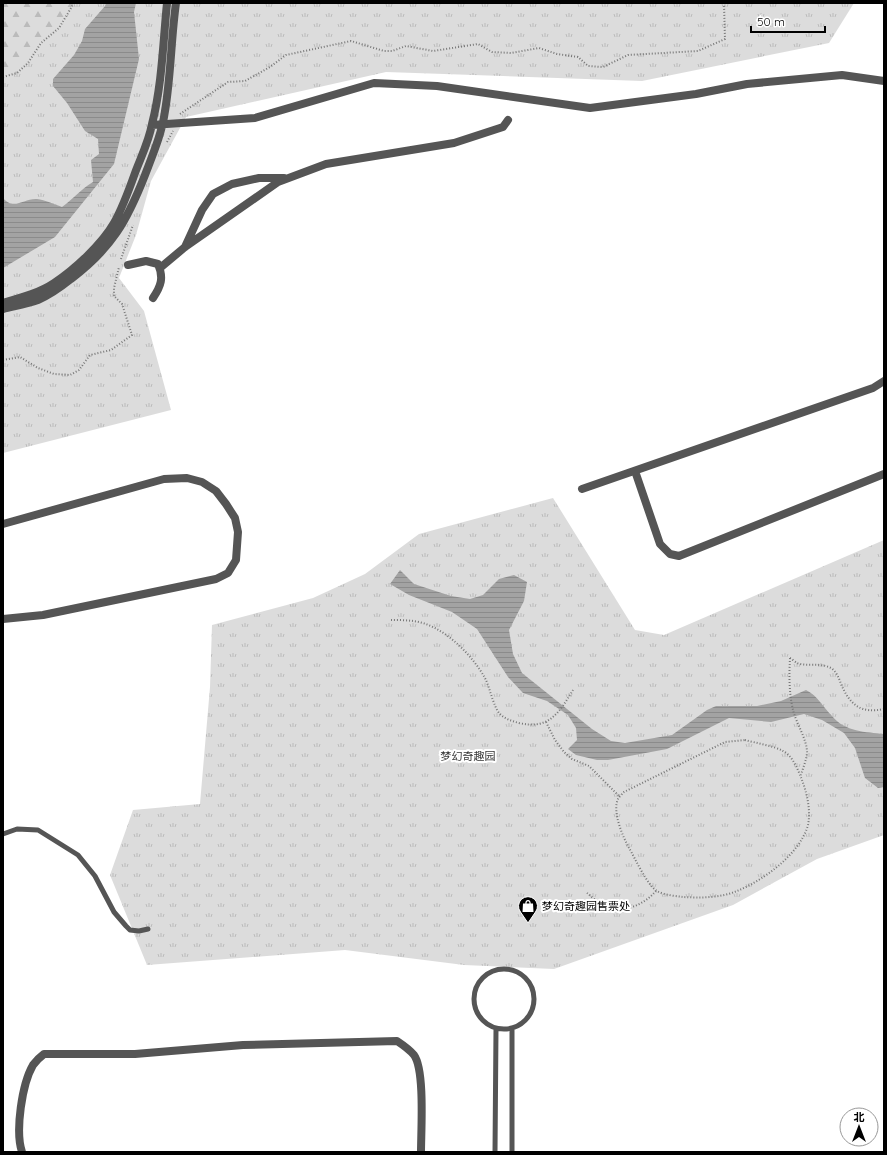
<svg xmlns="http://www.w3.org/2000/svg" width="887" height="1155" font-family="Quicksand,'Noto Sans SC',sans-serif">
<defs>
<pattern id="grass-tufts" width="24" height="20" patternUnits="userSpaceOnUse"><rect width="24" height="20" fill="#dcdcdc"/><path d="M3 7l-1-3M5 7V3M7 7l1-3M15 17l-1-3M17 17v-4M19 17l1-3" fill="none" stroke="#bbb"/></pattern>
<pattern id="forest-firs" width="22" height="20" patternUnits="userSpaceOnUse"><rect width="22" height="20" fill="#dcdcdc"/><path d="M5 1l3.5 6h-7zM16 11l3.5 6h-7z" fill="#bbb"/></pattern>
<pattern id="water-rules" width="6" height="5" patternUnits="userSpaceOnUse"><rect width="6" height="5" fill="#a3a3a3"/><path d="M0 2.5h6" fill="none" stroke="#8b8b8b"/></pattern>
</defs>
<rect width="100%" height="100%" fill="#fff"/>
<path fill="url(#grass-tufts)" d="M3,3h851l-25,40 -187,38 -256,-9 -200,45 -35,64 -15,54 -17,43 25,33 27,99 -168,43z
M553,498l82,132 29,5 220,-95v295l-67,24 -84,46 -179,64 -90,-4 -119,-15 -198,15 -37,-90 23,-65 67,-6 10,-117 2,-62 101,-27 52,-24 54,-40z"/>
<path fill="url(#forest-firs)" d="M3,3h71l-15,25 -18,15 -24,30 -14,4z"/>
<path fill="url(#water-rules)" d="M106,3h30l-2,9 5,47 -25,105 -59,73 -52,31v-70c11,13 21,0 34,1 8,1 17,5 25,8 11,-8 19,-18 31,-25l-2,-22 8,-6 -1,-15 -13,-8 -18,-28 -14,-17v-7l21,-24 8,-14 3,-12 20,-23z
M400,570l14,14 37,12 19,3 13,-4 16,-16 15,-4 13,7 -3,19 -15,29 4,24 9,19 70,56 19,12 14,2 47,-8 35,-25 9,-4h41l24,-5 25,-11c12,6 17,17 26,26 13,16 34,16 52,18v53l-6,1 -13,-10 -10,-30 -11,-15 -22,-13 -18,-6 -33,8 -42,-4 -62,31 -59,11h-11l-21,-5 -8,-6 9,-9 -1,-12 -8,-13 -21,-14 -24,-8 -15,-16 -31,-48 -25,-17 -43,-17 -19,-11z"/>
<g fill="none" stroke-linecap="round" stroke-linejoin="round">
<path stroke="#777" stroke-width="2" stroke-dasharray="1 2" stroke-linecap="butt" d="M3,77l14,-4 11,-10 13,-20 18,-15 15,-25
M180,114l48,-32 17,-1 25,-14 16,-12 65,-14 33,10h8l14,-5 27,5 45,-7 14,8 19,1 28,-5 18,6 21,3 10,9 15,1 25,-12 70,-4 27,-12 -1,-36
M167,142l6,-11
M121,259l12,-34
M3,360l17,-3 18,11 16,6 16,1 9,-5 11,-15 21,-5 21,-15 -10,-31 -8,-8v-8l5,-21
M391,620c7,0 15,0 22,1 29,3 60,34 73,59 4,9 8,28 14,34 5,5 12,7 19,9 30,7 40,-10 54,-33
M790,658c-1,17 -1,35 3,52 3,13 15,31 14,44 -1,7 -4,14 -6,21
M790,658c2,1 5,4 7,5 10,4 22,-1 34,5 5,3 8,10 10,16 9,21 20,30 43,25
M546,722l9,18 9,12 8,7 17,7 31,31
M745,740c11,3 29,6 38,11 10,5 15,19 19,29 5,13 9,31 6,45 -8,29 -44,55 -71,66 -16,7 -37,7 -54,6 -8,-1 -19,-2 -26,-6 -10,-6 -22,-33 -28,-43 -6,-11 -17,-36 -11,-49 1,-2 4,-5 6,-7l101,-50z
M587,893c5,4 11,10 18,13 18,8 39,-1 51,-15"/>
<path stroke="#555" stroke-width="5" d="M3,834l14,-5 21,1 40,25 17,21 19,36 12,14 4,4 9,1 9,-2
M474 999a30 30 0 1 1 60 0a30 30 0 1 1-60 0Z
M495,1152l1,-123
M512,1152v-123"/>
<path stroke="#555" stroke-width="8" d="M152,125l103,-7 119,-35 63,3 153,22 106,-14 51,-10 95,-9 42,6
M185,247l17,-37 11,-16 19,-10 27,-6h25
M128,265l18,-4 12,3c6,14 3,22 -5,34
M160,268l25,-21 93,-65 48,-18 128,-21 49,-16 5,-7
M3,303c17,-5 36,-10 51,-20 20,-13 48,-39 60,-60 9,-16 15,-33 21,-50 6,-16 14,-32 17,-49 10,-39 11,-81 15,-121
M3,309c12,-3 24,-5 35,-9 12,-5 23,-13 33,-21 41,-31 56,-58 74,-104 8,-21 17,-42 20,-64 6,-36 6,-72 11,-108
M635,471l25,73 10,10 9,2 205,-82
M582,489l291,-101 11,-7
M3,524l161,-45 23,-1 15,4 14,9 10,13 9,14 3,14 -2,28 -8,13 -12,6 -173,36 -40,4
M22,1152c-7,-21 0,-68 11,-87 3,-4 7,-8 11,-11h91l108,-9 154,-4c6,4 12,8 17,14 11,15 7,76 7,97"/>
</g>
<defs>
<symbol id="shop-pin" viewBox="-11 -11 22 30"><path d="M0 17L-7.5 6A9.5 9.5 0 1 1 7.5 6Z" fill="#000" stroke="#fff"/><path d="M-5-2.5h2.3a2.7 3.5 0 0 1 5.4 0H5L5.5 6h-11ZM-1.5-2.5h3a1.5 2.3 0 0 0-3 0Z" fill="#fff"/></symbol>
</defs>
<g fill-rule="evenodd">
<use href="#shop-pin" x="517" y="895" width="22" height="30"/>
</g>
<g text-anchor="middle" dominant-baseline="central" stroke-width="4" stroke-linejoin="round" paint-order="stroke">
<g font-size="11" fill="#333" stroke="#fff">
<text x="468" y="756">梦幻奇趣园</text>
</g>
<g font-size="11" fill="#000" stroke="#fff" text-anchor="start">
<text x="542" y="906">梦幻奇趣园售票处</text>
</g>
</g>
<rect width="887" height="1155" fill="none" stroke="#000000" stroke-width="8"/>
<g transform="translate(859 1127)"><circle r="19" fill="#ffffff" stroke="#999999"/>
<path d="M0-3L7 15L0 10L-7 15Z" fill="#000000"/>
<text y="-6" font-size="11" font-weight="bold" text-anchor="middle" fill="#000000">北</text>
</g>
<path d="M751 26v6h74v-6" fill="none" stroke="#000000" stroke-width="2"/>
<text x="757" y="26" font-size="12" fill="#000000" stroke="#ffffff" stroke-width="3" paint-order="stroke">50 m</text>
</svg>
